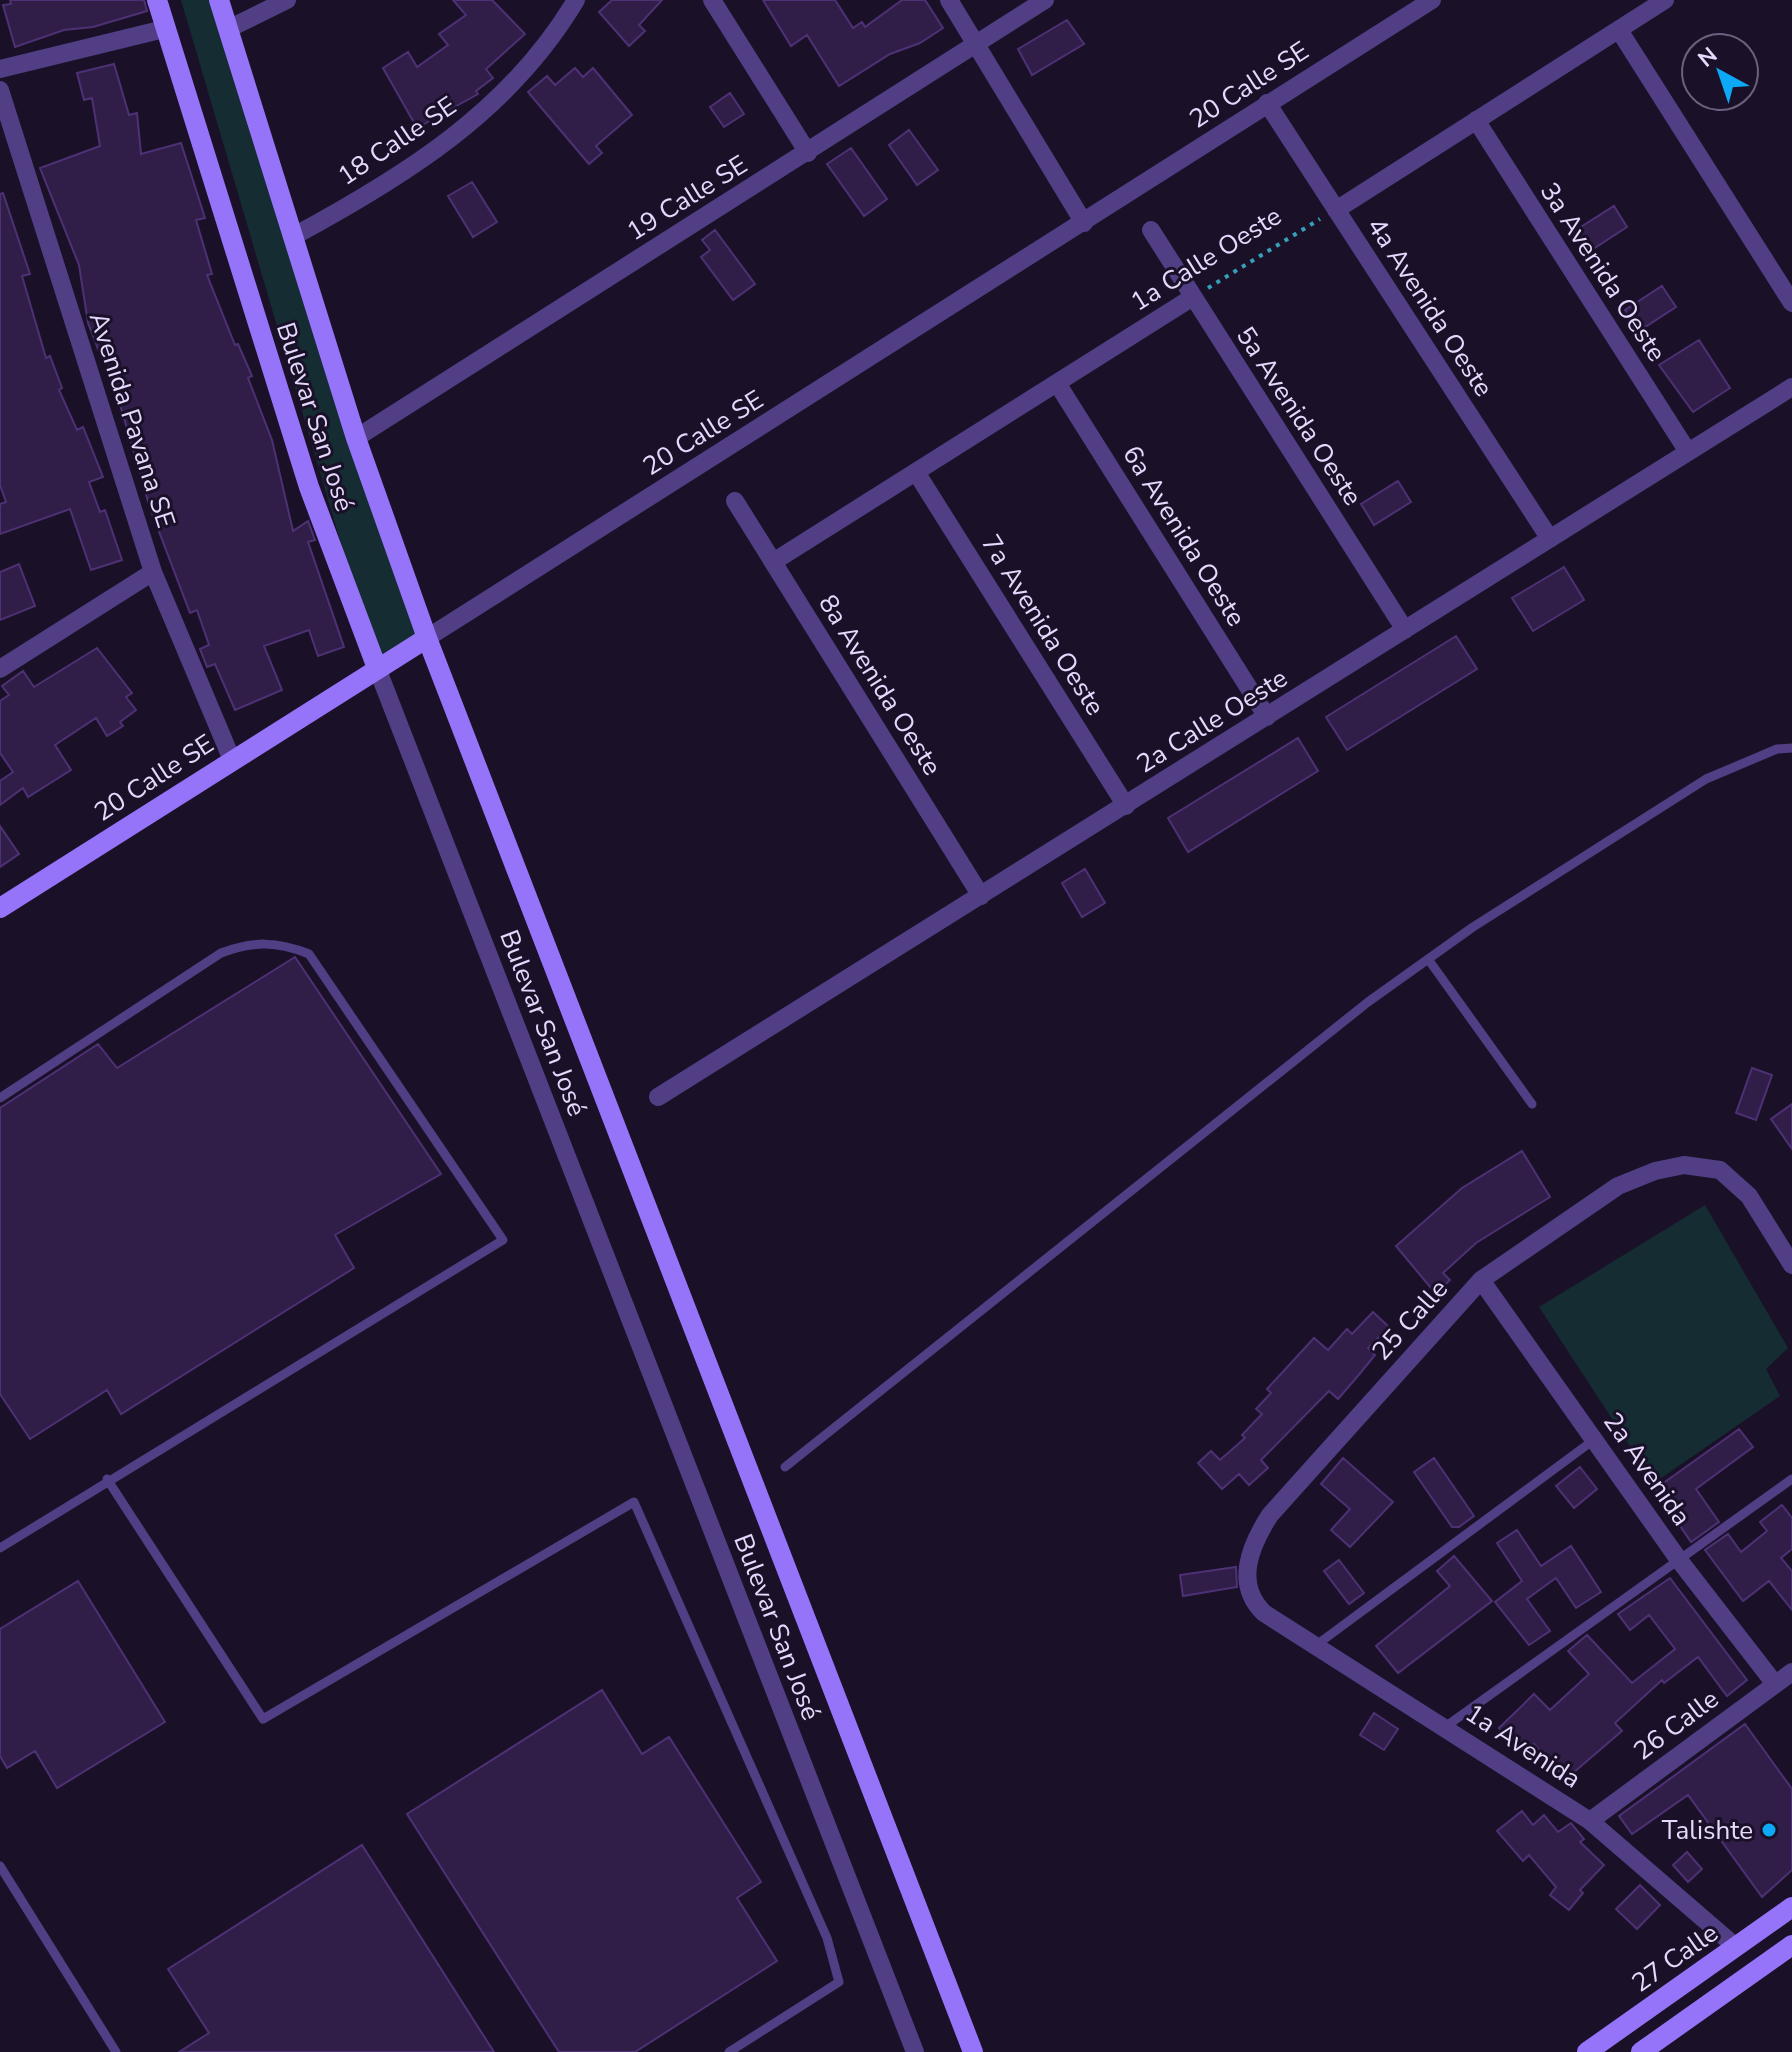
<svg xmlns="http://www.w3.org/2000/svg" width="1792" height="2052" font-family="'Nunito Sans',sans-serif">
<rect width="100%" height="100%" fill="#1a1128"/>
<path fill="#142c32" d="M181,0h48l196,637 -48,29z
M1705,1205l83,143 -22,21 14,27 -126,87 -115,-176z"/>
<path fill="#301e48" stroke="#4d3174" stroke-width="2" d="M10,0h134l3,11 -54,16 -29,3 -49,17 -12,-42 8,-1z
M453,0h39l33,34 -39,35 7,9 -17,13 2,3 -61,34 -34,-60 25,-16 9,15 31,-22 -9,-11 27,-19z
M612,0h50l-23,25 6,6 -16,15 -30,-34z
M763,0h72l18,28 9,-6 3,5 37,-27h23l18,28 -23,15 -30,11 -51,32 -32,-51 -16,11z
M1067,20l17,24 -52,31 -14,-26z
M114,64l15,51 8,-2 4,41 40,-11 24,75 -9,2 16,54 -5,1 28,70 3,-1 14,32 -4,2 24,62 21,91 15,-10 7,19 -7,2 36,105 -26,9 -9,-26 -45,16 18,44 -47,20 -20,-46 -8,3 -7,-18 9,-4 -12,-35 -7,3 -40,-105 -45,-155 -5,1 -12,-31 -9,-58 -39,-97 60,-22 -8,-48 -8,2 -7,-27z
M575,68l8,9 10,-9 39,47 -36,31 6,7 -13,11 -61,-72 19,-16 8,9z
M730,93l14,21 -20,13 -14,-20z
M909,130l29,40 -21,15 -28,-40z
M851,148l36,51 -23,17 -37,-52z
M472,182l25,40 -24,15 -25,-41z
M3,193l27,81 -8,2 24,82 4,-2 12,32 -3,2 18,40 6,-3 20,50 -14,5 11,30 5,-2 17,50 -31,10 -21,-61 -70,25v-30l6,-2 -6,-17v-291z
M1614,206l13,21 -37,24 -14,-21z
M715,230l40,54 -22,16 -32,-43 9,-7 -8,-10z
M1662,286l14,21 -37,24 -14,-21z
M1699,340l31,48 -37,24 -34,-47z
M1398,481l13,21 -37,23 -13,-21z
M19,564l16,42 -35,14v-48z
M1564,567l20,33 -51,31 -21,-33z
M1456,636l21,33 -130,81 -21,-33z
M97,648l35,45 -6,4 10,13 -16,12 3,4 -16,10 -11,-18 -41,27 16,25 -43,27 -5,-9 -23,17v-24l13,-9 -13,-19v-52l9,-6 -7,-9 21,-15 11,16z
M1298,738l20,33 -130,81 -20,-34z
M0,826l19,28 -19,13z
M1085,869l20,34 -23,14 -20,-34z
M295,957l146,217 -106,61 19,33 -233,146 -14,-24 -77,49 -30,-45v-286l98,-64 19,24z
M1752,1068l20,7 -16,45 -20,-7z
M1792,1104v45l-21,-30z
M1522,1151l28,46 -74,46 -33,30 7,7 -14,14 -40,-48 66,-58z
M1373,1312l16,15 -21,21 7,7 -18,22 -19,22 -9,-8 -68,69 7,8 -19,17 -10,-11 -17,15 -24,-26 13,-12 9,9 25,-22 -3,-3 20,-21 -6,-5 15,-16 -4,-4 47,-51 14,12 19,-21 5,5z
M1739,1429l14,18 -57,42 23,33 -28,20 -36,-53z
M1343,1458l50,44 -43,45 -19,-17 19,-21 -29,-25z
M1434,1458l40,58 -15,11h-7l-38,-55z
M1580,1467l17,22 -23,19 -18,-22z
M1782,1505l10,13v31l-11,9 11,13v39l-23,-29 -26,20 -38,-51 23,-16 13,18 26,-21 -7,-9z
M1517,1530l24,36 30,-20 30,46 -25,16 -20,-30 -29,21 23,32 -21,14 -34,-43 27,-21 -25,-38z
M1454,1556l38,45 -94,72 -22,-27 74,-60 -13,-15z
M1339,1560l25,33 -15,11 -25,-33z
M1236,1567l1,20 -54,9 -3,-21z
M1670,1578l77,102 -20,16 -29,-39 -34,26 -2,-3 -47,43 7,8 -56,48 -32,-35 -9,10 -26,-26 35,-34 16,16 39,-36 -21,-23 19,-16 45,48 43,-34 -26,-34 -19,15 -12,-16z
M78,1581l87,141 -108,66 -22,-37 -28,17 -7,-12v-127z
M602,1690l40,64 27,-17 92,145 -24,16 40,63 -142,91h-76l-152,-238z
M1374,1713l24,16 -14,21 -24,-15z
M1745,1724l47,65v81l-30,27 -74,-102 -56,39 -13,-18z
M1522,1811l11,14 11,-10 14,17 13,-9 13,16 -4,3 24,23 -24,25 3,3 -14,17 -19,-15 6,-8 -27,-32 -6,6 -26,-30z
M362,1845l132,207h-315l30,-19 -41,-64z
M1687,1852l15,17 -14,13 -15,-17z
M1640,1885l20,20 -23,24 -21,-20z"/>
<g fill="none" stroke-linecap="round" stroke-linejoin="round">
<path stroke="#35a0b7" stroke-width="4" stroke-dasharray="4 6" stroke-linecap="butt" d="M1208,288l112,-69"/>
<path stroke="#513e85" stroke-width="9" d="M1428,959l104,145
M0,1098l221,-145c32,-12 56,-12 88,1l194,286 -503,308
M785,1467l583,-465 105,-75 233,-148 71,-30 15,-1
M107,1479l156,240 371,-217 193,436 12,44 -110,70
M1315,1646l280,-207
M1445,1727l347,-248
M0,1866l116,186"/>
<path stroke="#513e85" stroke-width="18" d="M712,0l96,153
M949,0l135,223
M228,29l59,-29
M1619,30l173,273
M0,69l164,-40
M0,90l153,482 79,188
M1267,103l283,436
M1476,120l212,332
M1336,210l329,-210
M1151,230l254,400
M294,236c111,-60 216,-125 282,-236
M1057,383l210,334
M356,438l689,-438
M916,472l210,334
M735,501l246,395
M773,562l420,-265
M427,638l1005,-638
M377,668l538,1384
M0,669l153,-97
M658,1097l1134,-710
M1481,1280l198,280 96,124
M1590,1821l202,-149
M1736,1947l-146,-126 -326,-208c-30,-29 -14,-67 6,-98l211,-235 137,-94 37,-15 29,-6 36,5 29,26 43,69"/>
<path stroke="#9674fa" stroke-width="20" d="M157,0l152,487 68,181
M219,0l137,438 71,200 546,1414
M0,908l427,-270
M1587,2052l205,-145
M1641,2052l151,-107"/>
</g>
<circle fill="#0da9f7" stroke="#1a1128" stroke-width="3" cx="1769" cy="1830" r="8"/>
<g text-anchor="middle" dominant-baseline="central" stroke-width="6" stroke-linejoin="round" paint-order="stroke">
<g font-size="26" fill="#e6d9fe" stroke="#1a1128">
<text transform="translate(1249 85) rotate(-33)">20 Calle SE</text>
<text transform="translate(397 141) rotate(-34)">18 Calle SE</text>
<text transform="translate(687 198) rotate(-32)">19 Calle SE</text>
<text transform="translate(1206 259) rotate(-32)">1a Calle Oeste</text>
<text transform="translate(1603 272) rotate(57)">3a Avenida Oeste</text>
<text transform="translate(1430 307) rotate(57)">4a Avenida Oeste</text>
<text transform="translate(1299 416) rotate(57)">5a Avenida Oeste</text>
<text transform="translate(315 417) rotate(72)">Bulevar San José</text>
<text transform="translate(132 420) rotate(72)">Avenida Pavana SE</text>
<text transform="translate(703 433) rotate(-32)">20 Calle SE</text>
<text transform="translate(1184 536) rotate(58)">6a Avenida Oeste</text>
<text transform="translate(1043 625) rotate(58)">7a Avenida Oeste</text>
<text transform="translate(880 685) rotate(58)">8a Avenida Oeste</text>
<text transform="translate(1212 721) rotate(-32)">2a Calle Oeste</text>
<text transform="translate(154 778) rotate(-33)">20 Calle SE</text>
<text transform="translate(543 1023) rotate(69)">Bulevar San José</text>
<text transform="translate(1410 1320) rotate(-48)">25 Calle</text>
<text transform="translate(1647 1469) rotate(55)">2a Avenida</text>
<text transform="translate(777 1627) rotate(69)">Bulevar San José</text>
<text transform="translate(1676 1725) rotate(-37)">26 Calle</text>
<text transform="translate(1523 1746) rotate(33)">1a Avenida</text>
<text transform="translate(1675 1958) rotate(-35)">27 Calle</text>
</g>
<g font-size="26" fill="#e6d9fe" stroke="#1a1128" text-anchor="end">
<text x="1753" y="1830">Talishte</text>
</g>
</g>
<g transform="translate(1720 72) rotate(320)"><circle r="38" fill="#1a1128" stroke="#6c617e" stroke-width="2"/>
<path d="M0-6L14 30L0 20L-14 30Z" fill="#0da9f7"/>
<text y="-12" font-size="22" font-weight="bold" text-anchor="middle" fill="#e6d9fe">N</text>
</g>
</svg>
